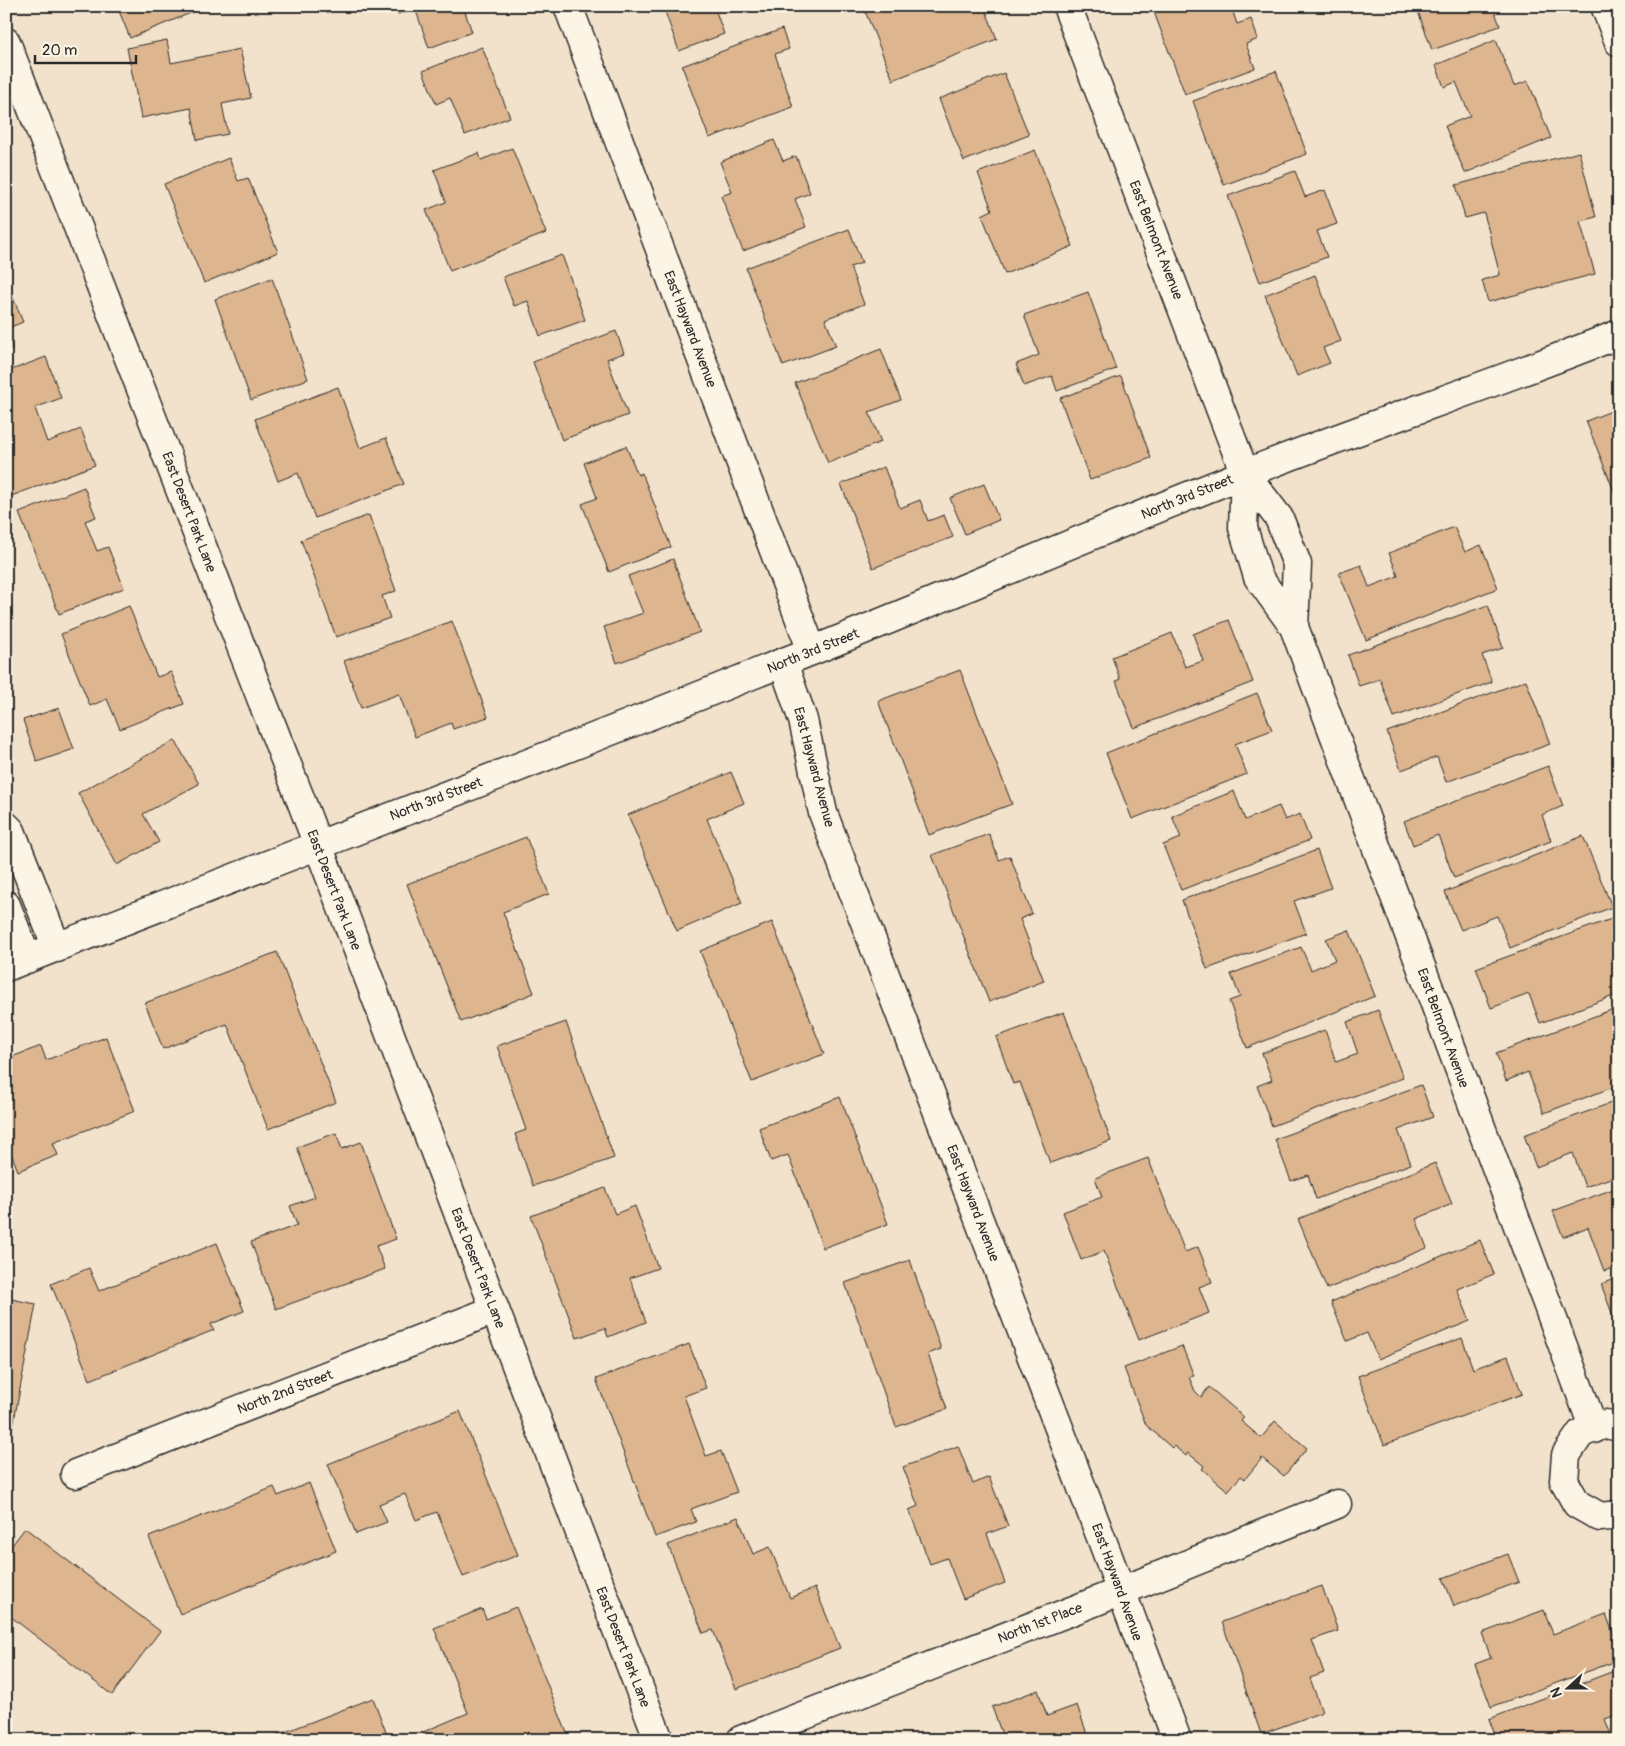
<svg xmlns="http://www.w3.org/2000/svg" width="1625" height="1746" font-family="Pangolin,sans-serif">
<rect width="100%" height="100%" fill="#f3e2cb"/>
<filter id="ink" filterUnits="userSpaceOnUse"><feTurbulence type="fractalNoise" baseFrequency=".02" numOctaves="2"/><feDisplacementMap in="SourceGraphic" scale="10" xChannelSelector="R" yChannelSelector="G"/><feConvolveMatrix kernelMatrix="1 2 1 2 8 2 1 2 1" color-interpolation-filters="sRGB"/></filter>
<g filter="url(#ink)">
<path fill="#ddb58e" stroke="#2b2b2b" d="M117,6h74l2,6 -63,26z
M395,6h68l9,26 -43,16 -14,-40 -17,6z
M663,6h51l10,28 -45,17z
M863,6h121l13,33 -104,41z
M1155,6h76l6,18 14,-5 7,20 -12,5 9,24 -70,26 -33,-87z
M1416,6h77l7,20 -68,24z
M782,29l7,20 -14,5 18,53 -84,31 -27,-72z
M167,40l4,23 69,-14 11,49 -29,6 6,30 -31,6 -6,-32 -50,10 -14,-70z
M1496,40l18,46 14,-5 23,57 -86,35 -20,-47 25,-10 -14,-34 -12,5 -8,-22z
M482,47l28,70 -45,18 -15,-37 -14,6 -13,-33z
M1276,71l31,83 -83,31 -31,-84z
M1004,73l25,62 -65,26 -25,-62z
M774,140l9,21 13,-5 14,37 -15,6 11,28 -63,24 -22,-55 11,-4 -12,-30z
M512,148l34,85 -96,38 -24,-61 20,-8 -12,-32 45,-17 2,7z
M1035,150l38,96 -68,28 -23,-59 10,-5 -14,-37z
M1579,152l17,65 -16,4 15,53 -107,28 -6,-22 18,-5 -16,-62 -19,5 -9,-33z
M229,158l9,23 10,-3 30,74 -74,31 -40,-99z
M1295,171l10,26 20,-7 12,34 -20,7 10,26 -67,25 -32,-86z
M849,229l13,34 -12,4 14,37 -39,15 11,27 -53,20 -37,-98z
M562,255l23,65 -45,16 -12,-35 -14,5 -11,-29z
M1315,275l26,66 -18,7 7,15 -33,13 -32,-81z
M272,278l36,101 -57,21 -36,-101z
M6,281l17,41 -17,7z
M1088,292l28,77 -59,22 -5,-15 -28,10 -8,-22 23,-9 -15,-40z
M616,331l8,22 -17,6 21,56 -66,25 -29,-78z
M6,333l6,15 -6,3z
M881,349l20,51 -32,12 12,30 -53,21 -33,-80z
M46,357l15,41 -26,10 12,34 34,-13 14,36 -89,33v-85l4,-1 -4,-10v-30z
M1121,376l30,82 -61,22 -30,-82z
M338,387l22,61 26,-10 18,46 -89,34 -17,-45 -20,8 -23,-62z
M1619,408v87l-3,1 -30,-75z
M626,446l12,29 4,-2 29,74 -62,25 -27,-68 15,-6 -13,-35z
M884,467l16,41 20,-8 8,21 16,-6 9,22 -80,31 -32,-84z
M984,484l15,36 -34,14 -15,-36z
M84,487l12,30 -11,4 12,30 11,-4 16,41 -65,26 -40,-101z
M369,515l27,76 -14,5 8,22 -54,19 -35,-97z
M1454,527l11,25 16,-7 17,43 -132,52 -27,-67 22,-8 8,22 29,-11 -9,-23z
M673,559l27,73 -83,31 -13,-36 39,-14 -15,-37z
M1488,605l15,43 -21,7 10,27 -98,35 -14,-38 -21,7 -11,-31z
M129,606l28,71 14,-5 13,32 -64,25 -13,-30 -17,7 -29,-72z
M1229,620l24,62 -119,46 -18,-47 4,-2 -8,-22 60,-24 13,34 18,-6 -10,-27z
M452,621l36,96 -35,12 -2,-6 -36,14 -16,-43 -38,14 -17,-47z
M960,670l52,134 -83,31 -51,-134z
M1526,680l24,64 -104,38 -9,-25 -36,13 -14,-38z
M1257,693l15,37 -37,14 12,30 -115,45 -26,-66z
M59,708l15,41 -37,13 -14,-42z
M175,740l24,44 -56,30 16,28 -42,23 -39,-72z
M1548,766l15,40 -21,9 9,26 -97,37 -16,-43 -25,10 -9,-24z
M731,772l13,31 -37,16 35,84 -65,28 -49,-116z
M1234,791l11,29 34,-14 6,14 15,-6 10,26 -129,50 -18,-45 18,-7 -9,-22z
M989,834l10,26 11,-4 22,58 -12,5 24,62 -55,21 -57,-147z
M1583,836l29,71 -102,41 -13,-32 -36,14 -16,-38z
M526,837l23,57 -46,18 31,81 -73,29 -54,-138z
M1317,850l14,38 -37,13 12,32 -99,36 -25,-69z
M1614,918l5,13v63l-79,29 -11,-29 -38,14 -15,-40z
M772,922l52,132 -72,28 -52,-131z
M1349,930l26,66 -128,52 -18,-47 11,-4 -9,-23 70,-27 10,23 24,-10 -9,-21z
M277,952l59,150 -68,27 -41,-105 -64,25 -18,-46z
M1619,1007v78l-75,28 -16,-41 -22,9 -10,-28z
M1378,1010l25,68 -131,48 -15,-40 15,-6 -10,-27 63,-23 11,32 22,-8 -11,-32z
M1064,1012l47,129 -61,22 -30,-81 -7,2 -17,-47z
M566,1022l48,136 -81,28 -18,-52 11,-4 -29,-84z
M106,1037l29,74 -82,32 5,12 -40,16 -12,-31v-81l35,-13 5,14z
M1421,1085l12,32 -35,13 13,34 -95,35 -8,-24 -17,6 -16,-42z
M840,1097l48,127 -65,24 -35,-93 -17,6 -12,-33z
M1619,1100v75l-34,12 -12,-34 -37,14 -12,-32z
M336,1133l6,16 19,-7 35,97 -20,7 9,23 -109,40 -25,-67 46,-17 -7,-19 25,-9 -18,-50z
M1148,1158l37,94 13,-5 14,35 -13,5 10,26 -70,27 -35,-89 -23,9 -18,-48 39,-15 -7,-19z
M1435,1163l17,41 -36,15 11,29 -100,41 -29,-70z
M1619,1187v79l-15,5 -16,-44 -25,10 -10,-26z
M605,1188l10,26 20,-8 23,62 -28,10 16,44 -38,15 -3,-9 -28,10 -46,-122z
M1480,1240l14,34 -37,15 13,32 -92,38 -11,-26 -20,8 -16,-39z
M217,1243l27,68 -33,13 3,6 -124,50 -39,-96 38,-16 10,23z
M910,1260l31,89 -13,5 19,55 -51,18 -51,-144z
M1619,1277v55l-18,-48z
M6,1298l30,6 -26,138 -4,-1z
M1462,1338l11,31 35,-13 14,38 -138,51 -26,-69z
M689,1344l17,44 -22,8 22,60 15,-5 16,41 -46,17 5,13 -41,15 -59,-158z
M1182,1346l12,30 -5,1 6,14 6,6 8,-10 35,30 -3,4 20,17 14,-17 32,27 -23,28 -22,-18 -17,21 -4,-3 -13,15 -26,-22 2,-3 -16,-13 -2,3 -12,-10 -2,2 -26,-23 -22,-57z
M460,1411l58,144 -55,22 -26,-65 -21,8 -11,-26 -26,10 8,18 -31,12 -28,-70z
M958,1446l15,38 16,-7 19,49 -21,8 18,49 -42,16 -16,-41 -17,6 -21,-54 9,-4 -15,-39z
M309,1483l27,68 -156,63 -31,-77 125,-50 4,9z
M738,1517l15,37 17,-7 20,51 25,-10 25,60 -104,41 -23,-59 -10,3 -35,-88z
M25,1528l135,103 -48,64 -106,-82v-60z
M1508,1554l11,28 -65,24 -11,-28z
M1322,1586l16,45 -26,9 12,33 -14,5 12,34 -61,22 -39,-112z
M516,1607l53,131 -6,2h-137l-3,-8 45,-19 -34,-85 48,-19 4,10z
M1544,1610l9,24 53,-20 13,35v11l-128,47 -16,-43 16,-6 -9,-25z
M1619,1669v45l-14,5 8,21h-116l-8,-21z
M1038,1690l9,26 30,-11 12,35h-85l-12,-33z
M373,1698l16,42h-122v-1z"/>
<g fill="none" stroke-linecap="round" stroke-linejoin="round">
<defs>
<path id="minor" d="M568,6l244,645
M1067,6l178,468 34,44 18,46 -3,63
M1605,6l14,36
M6,42l294,756 359,942
M1245,474l-2,54 15,49 36,50 300,802
M783,663l20,57 20,93 279,727 75,200
M6,826l5,5 46,117
M6,905l21,54
M6,967c259,-102 520,-201 778,-305 154,-61 306,-128 460,-188 124,-49 251,-90 375,-140
M1619,1427l-13,-3 -25,9 -15,22 -2,26 13,23 23,13 19,-2
M75,1474l419,-164
M741,1740l338,-132 258,-104"/>
</defs>
<use href="#minor" stroke="#2b2b2b" stroke-width="31"/>
<use href="#minor" stroke="#fcf5e5" stroke-width="28"/>
</g>
</g>
<g text-anchor="middle" dominant-baseline="central" stroke-width="5" stroke-linejoin="round" paint-order="stroke">
<g font-size="14" fill="#2b2b2b" stroke="#fcf5e5">
<text transform="translate(1156 240) rotate(69)">East Belmont Avenue</text>
<text transform="translate(690 329) rotate(69)">East Hayward Avenue</text>
<text transform="translate(1187 497) rotate(-22)">North 3rd Street</text>
<text transform="translate(189 512) rotate(69)">East Desert Park Lane</text>
<text transform="translate(813 651) rotate(-22)">North 3rd Street</text>
<text transform="translate(814 767) rotate(75)">East Hayward Avenue</text>
<text transform="translate(436 799) rotate(-21)">North 3rd Street</text>
<text transform="translate(334 890) rotate(69)">East Desert Park Lane</text>
<text transform="translate(1443 1028) rotate(70)">East Belmont Avenue</text>
<text transform="translate(973 1203) rotate(69)">East Hayward Avenue</text>
<text transform="translate(478 1268) rotate(69)">East Desert Park Lane</text>
<text transform="translate(285 1392) rotate(-21)">North 2nd Street</text>
<text transform="translate(1117 1582) rotate(70)">East Hayward Avenue</text>
<text transform="translate(1040 1623) rotate(-21)">North 1st Place</text>
<text transform="translate(623 1647) rotate(69)">East Desert Park Lane</text>
</g>
</g>
<rect width="1625" height="1746" fill="none" stroke="#fcf5e5" stroke-width="25"/>
<rect x="12" y="12" width="1600" height="1721" fill="none" stroke="#2b2b2b" stroke-width="2" filter="url(#ink)"/>
<g transform="translate(1568 1688) rotate(249)" stroke="#fcf5e5" stroke-width="4" paint-order="stroke">
<path d="M0-4L9 19L0 12L-9 19Z" fill="#2b2b2b"/>
<text y="-8" font-size="14" font-weight="bold" text-anchor="middle" fill="#2b2b2b">N</text>
</g>
<path d="M35 55v8h101v-8" fill="none" stroke="#2b2b2b" stroke-width="2.5"/>
<text x="42" y="55" font-size="15" fill="#2b2b2b" stroke="#fcf5e5" stroke-width="4" paint-order="stroke">20 m</text>
</svg>
